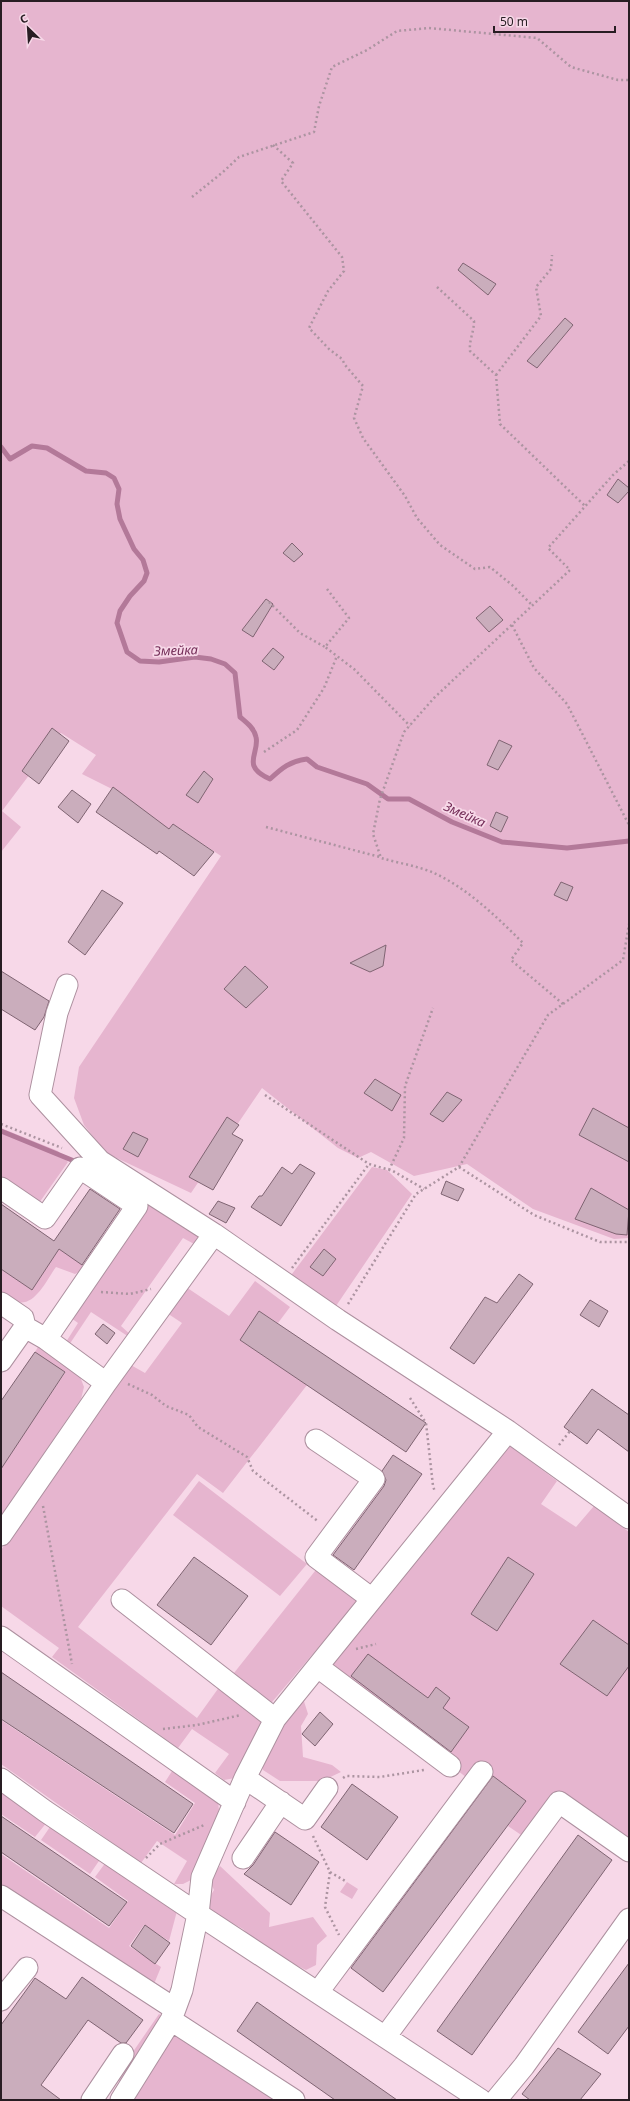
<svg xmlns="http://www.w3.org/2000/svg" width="630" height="2101" font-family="'Noto Sans',sans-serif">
<rect width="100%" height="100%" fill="#f7d8e8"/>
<path fill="#e6b5cf" d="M1,1h628v1237l-15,1 -81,-30 -66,-45 -53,12 -43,-24 -13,6 -20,-10 -76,-60 -71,105 -85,-40 -22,-28 -10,-27 5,-31 142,-211 -48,-32 -4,5 -51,-37 -36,-18 14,-19 -35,-22 -59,78 19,16 -20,25z
M1,1128l57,23 10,11 -29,41 -38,-22z
M372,1167l15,3 25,24 -76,112 -47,-28z
M113,1175l88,61 -5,9 -13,-7 -62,88 11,10 -3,1 -38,-25 -22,33 -3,-3 12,-19 -7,-5 73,-111z
M59,1249l28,19 -12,6 -19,-7c-9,12 -22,43 -42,34 -5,-2 -9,-6 -13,-9v-23l31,21z
M255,1281l35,26 -12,16 -19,-12 -19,29 67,45 -84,108 -26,-19 -119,153 119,91 23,-32 44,35 -29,57 -11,2 -9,-7 14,-19 -37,-25 -14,19 -126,-91 7,-9 -58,-42v-56l128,-186 16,9 37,-50 -15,-10 19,-26 43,29z
M38,1347l41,27 5,13 -3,12 -80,117v-48l64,-95 -30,-21z
M510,1446l47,35 -16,23 35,23 18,-21 35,26v319l-69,-49 -30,39 -22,-15 18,-25 -34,-26 -11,14 -157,-124 169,-209z
M199,1481l108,83 -27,32 -107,-81z
M319,1566l42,31 -94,111 -37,-30z
M302,1695l6,19 -7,12 2,31 29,8 9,7 -19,9h-42l-17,-11 -1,-13z
M1,1720l174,115 20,-32 -30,-21 9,-14 44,34 1,8 -28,70 -8,4h-9l13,-23 -30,-20 -16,22 -140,-99z
M1,1788l46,34 -12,15 -34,-23z
M52,1824l49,34 -11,16 -49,-34z
M1,1854l108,74 19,-27 -33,-24 11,-15 71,49 -8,30 -25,-16 -15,21 32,21 -7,17 -153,-98z
M220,1866l50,47 -1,14 44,-10 14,19 -10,9 -1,20 -10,5 -47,-23 -16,-18 -39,-22 10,-17 -5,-11z
M347,1882l11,7 -6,10 -12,-7z
M159,2014l8,6 -41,66 -11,-8z
M171,2022l121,78h-169z"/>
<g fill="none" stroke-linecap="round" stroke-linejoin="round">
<path stroke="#b37999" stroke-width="5" d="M1,447l9,12 22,-13 15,2 39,23 20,2 8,5 5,11 -2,15 3,15 14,30 9,11 4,13 -3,8 -14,15 -10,15 -3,12 10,29 13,9 19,1 36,-5 16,2 14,5 10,9 5,44c7,6 14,11 16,20 4,16 -16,29 14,42 12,-11 20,-18 37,-20l10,8 50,17 21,15h21l43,23 50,20 65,6 62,-7
M1,1131l78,32"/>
</g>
<path fill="#caadbc" stroke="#7f6472" d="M463,263l33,21 -8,11 -30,-25z
M565,318l8,7 -36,43 -10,-7z
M618,479l11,9v3l-11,12 -11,-8z
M292,543l11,11 -9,8 -11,-9z
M266,599l7,5 -20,33 -11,-7z
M490,606l13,14 -14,12 -13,-14z
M273,648l11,9 -10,13 -12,-9z
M52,728l17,13 -30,43 -17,-13z
M499,740l13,6 -14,24 -11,-5z
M204,771l9,8 -15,24 -12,-8z
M113,787l56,42 4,-5 41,28 -20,24 -35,-25 -2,3 -61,-42z
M72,790l19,14 -13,19 -20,-16z
M496,812l12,5 -7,15 -11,-6z
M561,882l12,5 -6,14 -13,-6z
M102,890l21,13 -38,52 -17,-13z
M386,945l-3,21 -13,6 -20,-9z
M245,966l23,21 -22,21 -22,-19z
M1,971l48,30 -5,16 -9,13 -34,-21z
M375,1079l26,16 -9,16 -28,-18z
M447,1092l15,8 -19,22 -13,-8z
M593,1108l36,20v34l-50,-27z
M227,1117l12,8 -7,9 11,6 -30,50 -24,-13z
M133,1132l15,7 -10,18 -15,-8z
M300,1164l15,9 -34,53 -30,-19 8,-11h3l20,-29 10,7z
M446,1181l18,8 -6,12 -17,-7z
M591,1188l38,22 -2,25 -11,-1 -41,-15z
M90,1189l30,20 -38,56 -23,-16 -27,41 -31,-21v-65l53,37z
M218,1201l17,7 -9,15 -17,-9z
M324,1249l12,10 -13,17 -13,-9z
M519,1274l14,10 -59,80 -24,-16 35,-51 12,6z
M590,1300l18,11 -9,16 -19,-12z
M259,1311l167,112 -20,29 -166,-112z
M103,1324l12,9 -8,11 -12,-10z
M35,1352l30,20 -64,97v-68z
M592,1389l37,26v37l-31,-23 -11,15 -23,-17z
M393,1455l29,19 -68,96 -21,-15 51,-69 2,-6 -4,-9z
M194,1557l54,39 -37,49 -54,-40z
M508,1557l26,17 -37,57 -26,-17z
M593,1620l36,25v21l-22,30 -47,-32z
M368,1654l60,44 8,-11 14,11 -7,10 26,19 -18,25 -100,-76z
M1,1672l192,132 -19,29 -173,-114z
M320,1712l13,12 -18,22 -13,-12z
M493,1776l33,25 -143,191 -32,-24z
M352,1784l46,33 -31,43 -46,-33z
M1,1816l126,86 -18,24 -108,-74z
M275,1832l44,30 -28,43 -47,-31 9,-9z
M578,1835l34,25 -140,195 -35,-24z
M145,1925l25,18 -15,21 -24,-18z
M629,1963v63l-21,28 -30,-22z
M82,1977l61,43 -17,23h-5l-33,-23 -47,65 20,15h-60v-75l34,-47 31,21z
M257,2002l140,98h-62l-98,-69z
M558,2048l43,26 -21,26h-50l-8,-6z"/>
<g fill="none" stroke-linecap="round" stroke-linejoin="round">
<defs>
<path id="minor" d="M67,985l-10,28 -17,82 60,66 114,73 124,86 170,111 121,87
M1,1188l44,30 35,-50 57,38 -91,133 -21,-12 -24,34
M1,1303l22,15 2,9
M46,1339l60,44
M316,1440l58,39 -58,78 56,42
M1,1535l105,-152 108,-149
M122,1600l153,119
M1,1637l234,165
M318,1667l132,99
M245,1778l60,41 22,-31
M1,1779l44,32 153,103 283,186
M243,1858l38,-56
M1,1896l174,113
M318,1992l164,-220
M1,2000l26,-32
M171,2020l123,80
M385,2037l174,-235 70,49
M92,2100l31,-46
M121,2100l50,-80 11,-30 16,-76 4,-37 43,-99 30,-59 233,-288
M496,2100l28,-34 105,-147"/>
</defs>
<use href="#minor" stroke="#ad909f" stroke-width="23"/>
<path stroke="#ac94a1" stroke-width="2.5" stroke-dasharray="2 3" stroke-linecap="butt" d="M273,145l20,18 -12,18 61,76 2,14 -16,20 -19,37 20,21 13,10 3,6 18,21 -9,32 9,20 42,58 12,22 23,27 35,24 15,-2 22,18 20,20
M192,197l31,-25 16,-15 75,-25 5,-26 13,-39 35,-17 30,-19 32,-3 108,10 34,29 47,13h11
M437,287l37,34c0,11 -5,19 -4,30l26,24 4,49 85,82
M496,375l45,-59 -5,-29 15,-18 1,-14
M327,589l22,29 -24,29 29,22 56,57
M269,602l31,31 25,14
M512,625l22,43 33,36 62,121
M264,752l33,-22 27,-42 13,-32
M266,827l114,30
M563,1004l-52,-44 12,-17c-26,-26 -56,-55 -89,-70 -16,-7 -36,-10 -53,-15l-8,-24 7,-35 24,-67 30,-34 136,-128 -22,-22 65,-73 16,-14
M265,1095l104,69 24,7 31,18
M1,1124l61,24
M459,1167l75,48 66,27h29
M389,1170l15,-32 1,-52 28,-78
M292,1268l77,-104
M101,1292l29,2 21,-5
M348,1304l68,-110 43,-27 89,-152 75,-55 6,-36
M128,1384l24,11 14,11 23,9 9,12 49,30 6,14 66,51
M410,1398l16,25 7,63 2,6
M559,1445l11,-14
M43,1506l29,158
M356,1649l20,-5
M163,1729l34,-4 44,-10
M343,1778l3,-2 34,1 44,-7
M313,1836l17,36 -5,35 14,28
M146,1858l14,-14 44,-19
M330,1872l17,10"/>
<use href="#minor" stroke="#fff" stroke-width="21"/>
</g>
<g text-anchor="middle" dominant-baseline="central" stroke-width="3.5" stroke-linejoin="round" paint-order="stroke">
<g font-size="13" font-style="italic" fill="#722b56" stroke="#f7d8e8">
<text transform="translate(176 650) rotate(-2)">Змейка</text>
<text transform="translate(465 814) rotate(24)">Змейка</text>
</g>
</g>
<rect width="630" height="2101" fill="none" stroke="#281d23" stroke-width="4"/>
<g transform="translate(28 28) rotate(335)" stroke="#f7d8e8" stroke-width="3" paint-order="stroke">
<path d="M0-3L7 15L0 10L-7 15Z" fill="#281d23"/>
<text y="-6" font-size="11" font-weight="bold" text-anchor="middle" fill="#281d23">С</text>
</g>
<path d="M494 26v6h121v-6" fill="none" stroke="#281d23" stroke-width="2"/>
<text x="500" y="26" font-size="12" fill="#281d23" stroke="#f7d8e8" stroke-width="3" paint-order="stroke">50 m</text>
</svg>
